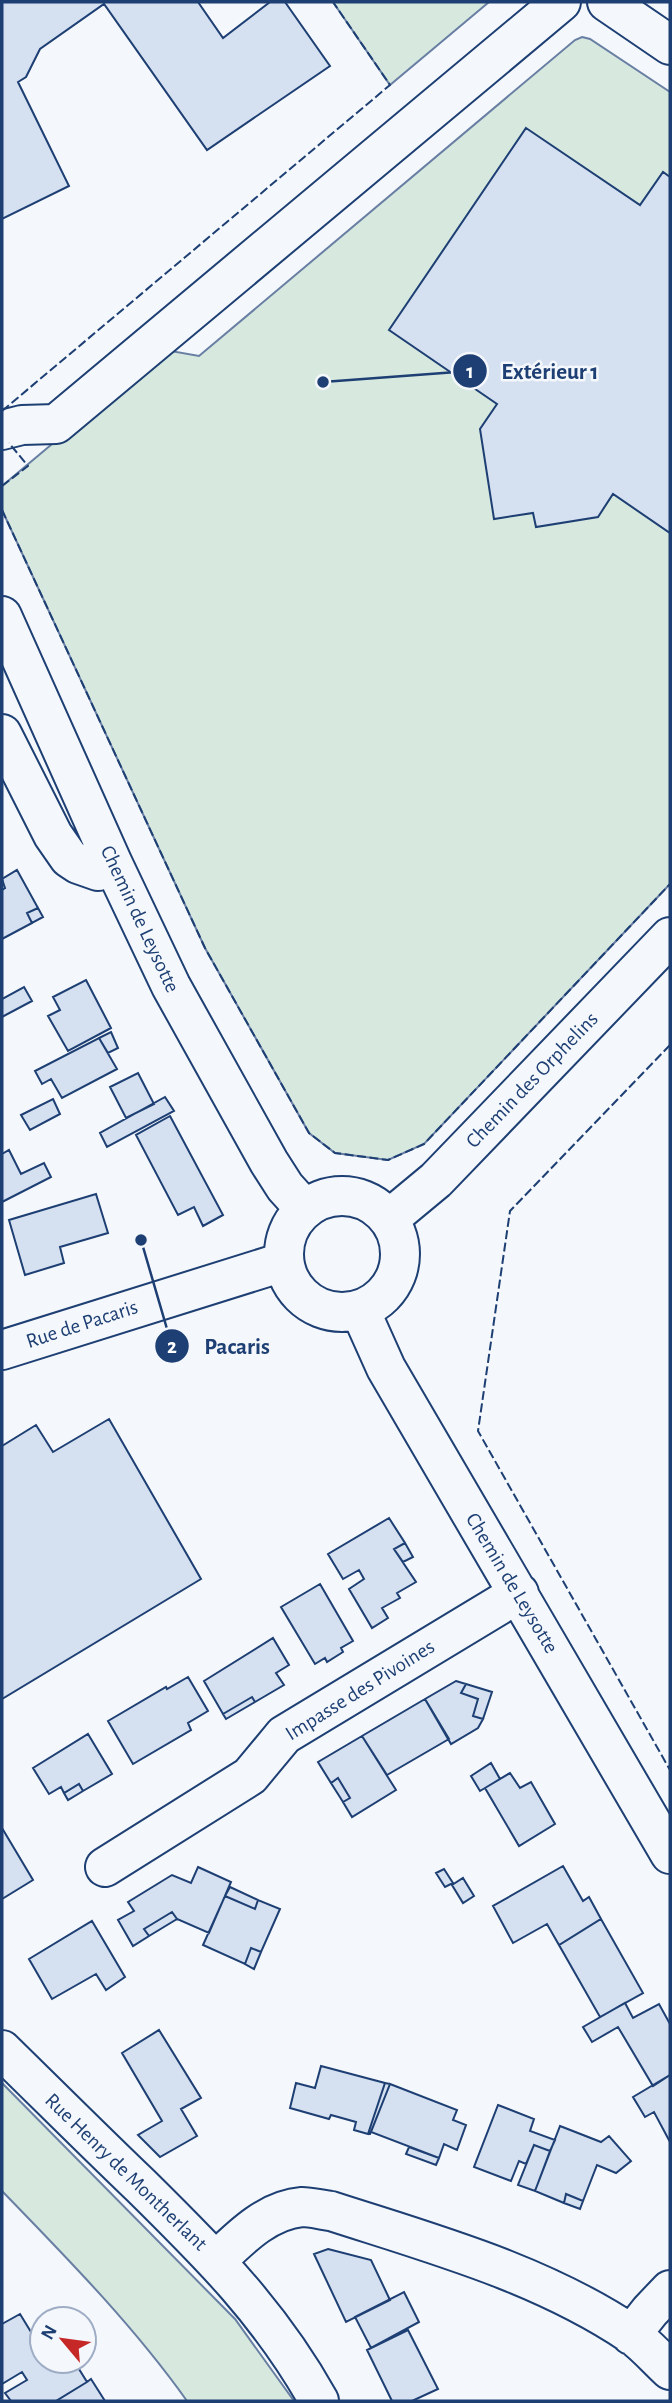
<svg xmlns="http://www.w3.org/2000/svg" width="672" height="2403" font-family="'Alegreya Sans',sans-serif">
<rect width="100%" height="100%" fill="#f4f7fb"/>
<path fill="#d7e8df" stroke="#687fa3" stroke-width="2" d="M333,2h156l-99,83z
M582,37l8,2 80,53v792l-246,260 -36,16 -53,-7 -26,-20 -104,-185 -203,-438v-24l62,-52 107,-83 28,5 376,-316z
M2,2083l233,236 59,82h-107c-54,-76 -120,-143 -185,-210z"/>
<path fill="#d5e0f0" stroke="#1d3f73" stroke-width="2" d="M2,2h196l25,36 47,-36h15l45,64 -123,84 -103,-146 -64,45 -14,28 -8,5 51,104 -67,33z
M526,128l114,77 23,-33 7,5v356l-57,-39 -15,23 -62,10 -3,-14 -39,6 -14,-90 17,-25 -108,-74z
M17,870l21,38 -11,5 5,10 -30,16v-49l3,-2 -3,-9z
M38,908l5,9 -11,6 -5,-10z
M86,980l25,48 -43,23 -20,-35 12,-6 -7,-13z
M24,987l8,14 -30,16v-18z
M111,1032l7,16 -10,5 -9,-15z
M99,1038l18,31 -55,29 -11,-19 -9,5 -7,-13z
M138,1073l16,31 -28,14 -16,-31z
M165,1097l9,14 -67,36 -7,-14z
M53,1099l7,15 -30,16 -9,-15z
M170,1116l53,99 -20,11 -9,-19 -16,8 -42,-80z
M9,1150l12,24 23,-11 7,14 -49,25v-48z
M96,1194l12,39 -48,14 4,16 -39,12 -16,-55z
M109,1419l92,160 -199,120v-253l34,-21 17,27z
M389,1518l16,25 -11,6 22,33 -19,11 3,5 -18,10 6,10 -16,10 -23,-39 15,-10 -5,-9 -16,9 -15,-25z
M405,1543l8,14 -10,5 -9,-13z
M320,1584l33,57 -12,7 2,4 -16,10 -2,-4 -10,6 -34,-57z
M273,1638l16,27 -13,8 8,12 -29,17 -3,-5 -29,17 -19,-33z
M188,1677l20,34 -20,12 3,7 -58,34 -25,-43 58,-34 1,2z
M456,1681l10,3 -5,9 17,6 -5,17 10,3 -5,9 -27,16 -26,-45z
M466,1684l26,8 -9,27 -10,-3 5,-17 -17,-6z
M252,1697l3,5 -29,17 -3,-5z
M425,1699l24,40 -62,36 -25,-39z
M88,1734l24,40 -29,17 -4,-7 -15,9 -3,-6 -12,7 -16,-26z
M362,1736l34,54 -44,27 -9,-15 7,-4 -12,-20 -7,5 -13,-21z
M491,1763l9,16 -20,12 -9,-15z
M510,1773l10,15 11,-6 24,42 -36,22 -34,-58z
M338,1778l12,20 -7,4 -12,-19z
M79,1784l4,7 -15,9 -4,-7z
M2,1828l31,52 -31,19z
M563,1866l20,35 6,-4 12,22 -42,26 -12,-21 -34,19 -20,-37z
M198,1867l33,15 -22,51 -32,-14 -5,-7 -28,17 5,7 -16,10 -15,-26 16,-9 -6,-9 44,-27 19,8z
M444,1869l9,14 -8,4 -9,-14z
M463,1878l11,18 -11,7 -11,-18z
M230,1887l28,13 -3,9 -30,-13z
M225,1896l30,13 3,-9 22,9 -19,43 -10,-4 -6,16 -42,-19z
M172,1912l5,7 -28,17 -5,-7z
M601,1919l42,74 -43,24 -41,-72z
M92,1921l33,56 -19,13 -10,-16 -44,25 -23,-40z
M251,1948l10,4 -7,17 -9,-5z
M625,2003l8,15 26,-14 11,20v51l-17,11 -35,-59 -26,15 -9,-15z
M159,2030l42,68 -20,11 16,27 -37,21 -22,-22 24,-14 -40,-68z
M321,2066l64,17 -17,51 -14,-4 2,-8 -25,-7 -2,4 -39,-11 6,-25 19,5z
M670,2075v67l-16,-30 -9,5 -12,-20z
M385,2083l5,1 -20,50h-2z
M390,2084l67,26 -4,10 13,5 -9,25 -13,-6 -5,14 -68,-26z
M498,2105l36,14 -4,12 25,9 -5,11 -16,-6 -8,19 -7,-3 -8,20 -37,-14z
M560,2126l41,16 8,-6 22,25 -15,12 -19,-8 -14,36 -17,-7 -2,9 -29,-12z
M534,2145l16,6 -15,40 -17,-6z
M409,2147l30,11 -3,7 -30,-11z
M566,2194l17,7 -3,8 -16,-6z
M328,2249l43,11 19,40 -44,22 -32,-68z
M404,2292l15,30 -48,26 -16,-31z
M20,2314l22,36v11h7l2,4 7,-4h16l13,21 -31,19h-45l-6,-8 22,-13 -5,-8 -20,12v-60z
M408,2330l30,59 -26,12h-20l-25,-51z
M91,2379l14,22h-49l31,-19z"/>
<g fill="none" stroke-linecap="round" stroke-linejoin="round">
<defs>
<path id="minor" d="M607,2l63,43
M2,430l20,-5 34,-1 505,-422
M2,616l111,248 58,122 98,176 16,25 19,21
M2,734l51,101 16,23 9,6 20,7 15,-7
M284 1254a58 58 0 1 1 116 0a58 58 0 1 1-116 0Z
M389,1219l47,-39 234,-243
M360,1310l26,58 284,486
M2,1350l281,-88
M105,1867l145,-91 34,-41 235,-142
M2,2050c46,45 91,90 137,134 71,70 131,129 180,217
M217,2260c23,-22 50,-50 85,-53 9,0 20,3 29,4 102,33 209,62 300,123 14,10 26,24 39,36
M631,2335l19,-24 20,-21"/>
</defs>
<use href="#minor" stroke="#1d3f73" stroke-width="42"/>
<use href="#minor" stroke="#f4f7fb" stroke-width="38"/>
<path stroke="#1d3f73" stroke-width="2" stroke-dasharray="9 3.5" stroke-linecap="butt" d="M2,411l388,-326 -57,-83
M2,486l26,-20 -19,-23
M2,510l203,438 104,185 26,20 53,7 36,-16 246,-260
M670,1045l-160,166 -32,220 192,339"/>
</g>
<g text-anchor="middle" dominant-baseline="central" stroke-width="5" stroke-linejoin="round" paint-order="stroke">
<g font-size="21" fill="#1d3f73" stroke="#f4f7fb">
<text transform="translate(140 919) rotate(65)">Chemin de Leysotte</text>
<text transform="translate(532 1080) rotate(-46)">Chemin des Orphelins</text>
<text transform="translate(82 1324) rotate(-18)">Rue de Pacaris</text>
<text transform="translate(512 1583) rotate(59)">Chemin de Leysotte</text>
<text transform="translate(360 1690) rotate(-32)">Impasse des Pivoines</text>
<text transform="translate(126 2172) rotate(44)">Rue Henry de Montherlant</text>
</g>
</g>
<path fill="none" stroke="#1d3f73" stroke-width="2.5" d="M323 382L470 371M141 1240L172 1346"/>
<g fill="#1d3f73" stroke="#f4f7fb" stroke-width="2.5">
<circle cx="323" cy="382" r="7"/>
<circle cx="141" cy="1240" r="7"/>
<circle cx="470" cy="371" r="18"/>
<circle cx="172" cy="1346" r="18"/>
</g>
<g font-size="21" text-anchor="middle" font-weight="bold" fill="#fff">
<text x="470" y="378">1</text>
<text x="172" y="1353">2</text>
</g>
<g font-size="23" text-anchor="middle" font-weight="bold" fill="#1d3f73" stroke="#f4f7fb" stroke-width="5" stroke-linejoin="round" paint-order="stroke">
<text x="550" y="379">Extérieur 1</text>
<text x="237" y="1354">Pacaris</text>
</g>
<rect width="672" height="2403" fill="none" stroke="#1d3f73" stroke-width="7"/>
<g transform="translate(63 2340) rotate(299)"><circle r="33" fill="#f4f7fb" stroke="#9eadc5" stroke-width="2"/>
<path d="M0-5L12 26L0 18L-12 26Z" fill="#c62828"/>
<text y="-10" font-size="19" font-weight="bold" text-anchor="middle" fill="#1d3f73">N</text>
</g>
</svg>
